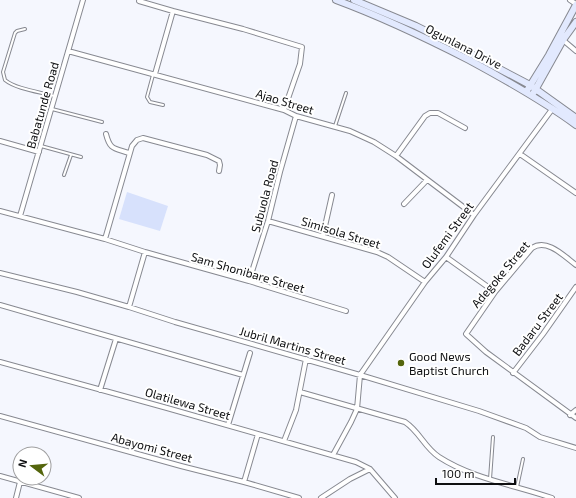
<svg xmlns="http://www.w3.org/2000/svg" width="576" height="498" font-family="'Exo 2',sans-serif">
<rect width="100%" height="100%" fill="#f5f7fe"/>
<path fill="#d7e1fc" d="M127,192l41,14 -8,25 -41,-12z"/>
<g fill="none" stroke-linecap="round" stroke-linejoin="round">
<defs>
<path id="lane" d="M25,29l-8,2 -2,2 -12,39 2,8c11,9 35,12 49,16
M153,75l-6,22 3,5 13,3
M52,109l50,13
M335,126l11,-33
M41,146l40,11
M64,175l7,-20
M490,479l3,-42
M517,487l6,-28"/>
<path id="street" d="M570,0l6,4
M139,1l34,10 -18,63
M173,11l70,18 59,18 -2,17 -16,46
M563,40l13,11
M68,51l216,59 12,6 54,15 24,11 22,14 78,59
M106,134c4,16 8,14 23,19
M0,141l39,11
M520,154l56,39
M396,156l29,-40 5,-3h8l27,15
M404,204l23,-24
M0,211l105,28 40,13 104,29 97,30
M20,216l63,-216
M268,221l109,31 11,5 37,25
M323,235l9,-40
M105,239l27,-93 5,-6 6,-2 64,17 12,6 1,4 -1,6
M446,257l49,35
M576,265c-12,-9 -29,-27 -44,-17l-37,44 -29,42 20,18 90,66
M0,273l77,19 52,15 46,15 185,53 119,36 47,17 14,9 36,11
M249,281l19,-60 12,-49 16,-56
M0,305l243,70
M129,307l16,-55
M0,362l167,46 189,54 14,7 25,29
M513,373l30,-39 33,-47
M100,390l16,-51
M300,392l105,30c15,10 19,25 34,35 34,22 76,28 113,41
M570,415l6,-5
M0,416l181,50 63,16 55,16
M228,425l22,-72
M284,441l12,-31 10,-51
M333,455l18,-33 6,-13 3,-34 65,-93 21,-25 28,-42 79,-107
M0,476l79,22
M244,482l14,-48
M16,498l4,-16
M321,498l29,-19 20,-10"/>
<path id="secondary" d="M336,0c46,17 90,38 133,60 37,20 73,40 107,65
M354,0l62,26 36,18 78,41 46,33
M528,89l21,-34 27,-50
M534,92l29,-52 13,-18"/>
</defs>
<use href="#lane" stroke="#878991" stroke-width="4"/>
<use href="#street" stroke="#878991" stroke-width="6"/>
<use href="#secondary" stroke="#878991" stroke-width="8"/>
<use href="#lane" stroke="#fff" stroke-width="2"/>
<use href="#street" stroke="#fff" stroke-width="4"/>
<use href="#secondary" stroke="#e2e9fe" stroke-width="6"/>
</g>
<circle fill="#54650c" stroke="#fff" stroke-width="1.5" cx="401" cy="363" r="4"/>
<g text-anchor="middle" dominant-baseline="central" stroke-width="4" stroke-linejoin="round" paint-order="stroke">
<g font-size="12" fill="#0e0f11" stroke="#fff">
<text transform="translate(464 46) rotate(27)">Ogunlana Drive</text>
<text transform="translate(285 101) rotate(17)">Ajao Street</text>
<text transform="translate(42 105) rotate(-74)">Babatunde Road</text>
<text transform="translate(264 196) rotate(-75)">Subuola Road</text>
<text transform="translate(341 232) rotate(17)">Simisola Street</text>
<text transform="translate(447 235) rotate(-54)">Olufemi Street</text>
<text transform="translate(248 272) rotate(16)">Sam Shonibare Street</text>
<text transform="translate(500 274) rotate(-50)">Adegoke Street</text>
<text transform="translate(537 324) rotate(-53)">Badaru Street</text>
<text transform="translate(293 345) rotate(16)">Jubril Martins Street</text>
<text transform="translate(188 403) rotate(16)">Olatilewa Street</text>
<text transform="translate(152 447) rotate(15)">Abayomi Street</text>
</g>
<g font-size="12" fill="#0e0f11" stroke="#fff" text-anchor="start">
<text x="409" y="356">Good News<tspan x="409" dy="14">Baptist Church</tspan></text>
</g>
</g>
<g transform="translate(32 466) rotate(286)"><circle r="19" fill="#ffffff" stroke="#9f9fa0"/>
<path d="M0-3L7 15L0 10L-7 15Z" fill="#54650c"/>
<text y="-6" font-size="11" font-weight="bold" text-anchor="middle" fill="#0e0f11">N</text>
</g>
<path d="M436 478v6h79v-6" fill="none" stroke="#0e0f11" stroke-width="2"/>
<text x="442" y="478" font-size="12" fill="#0e0f11" stroke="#ffffff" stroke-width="3" paint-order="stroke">100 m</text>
</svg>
